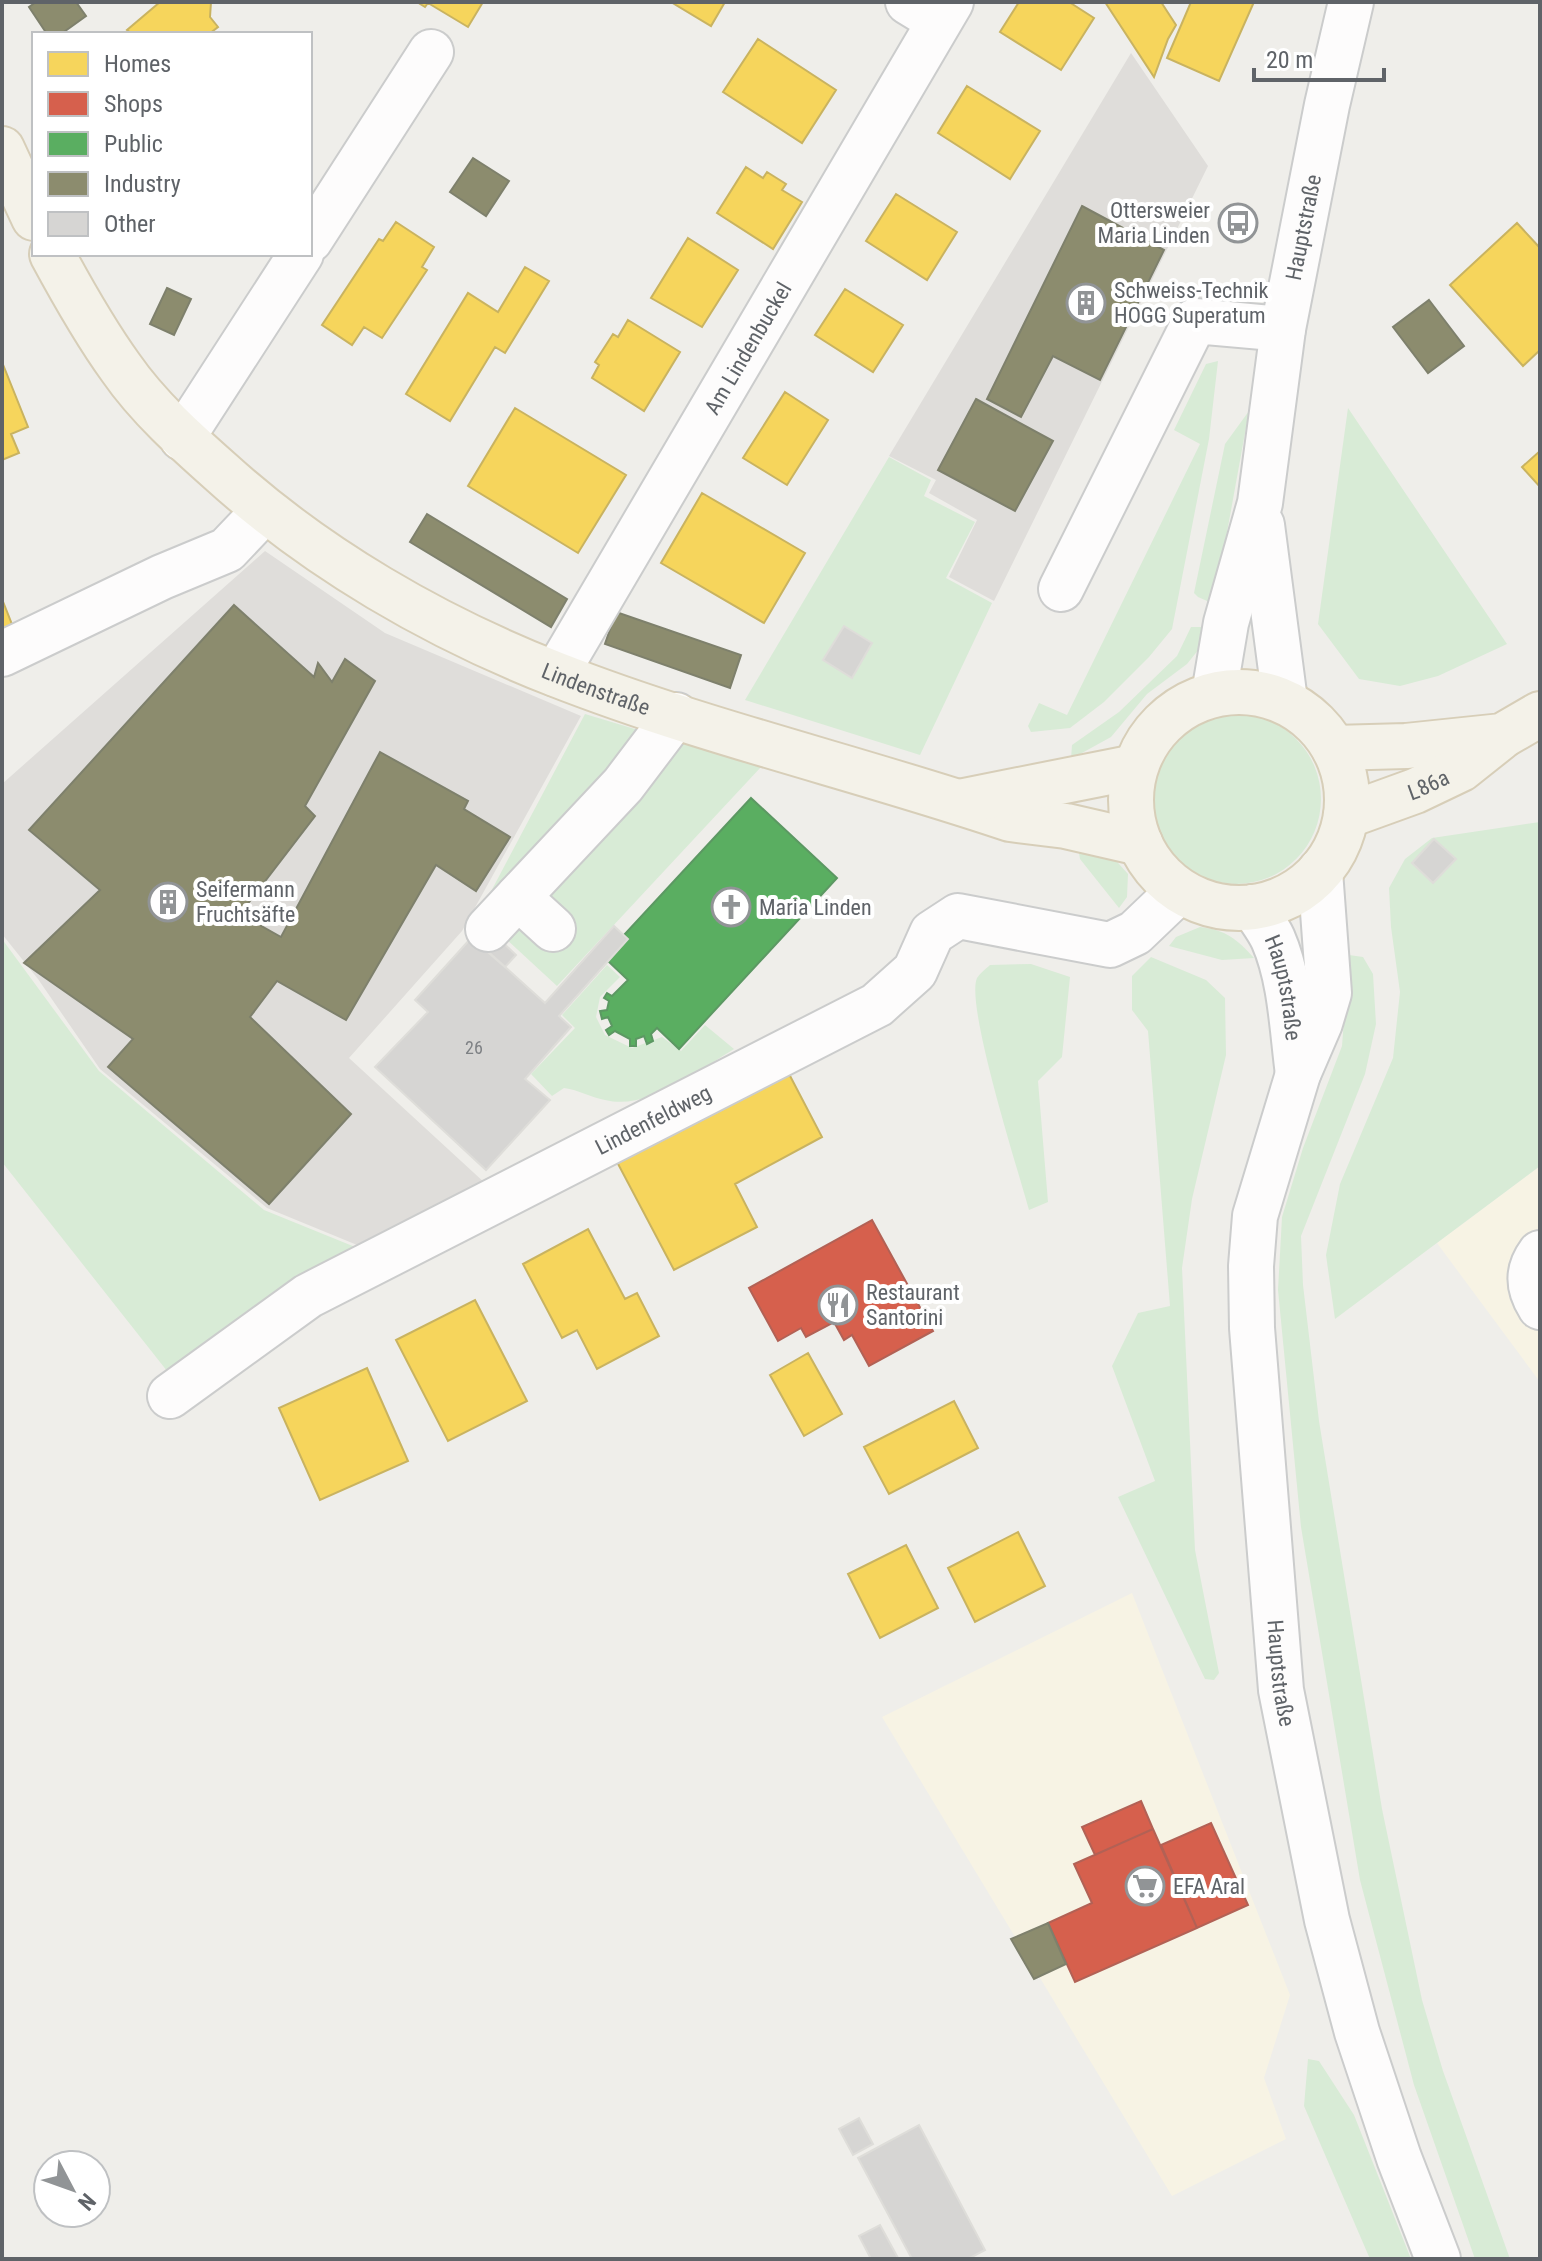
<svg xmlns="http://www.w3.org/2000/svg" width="1542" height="2261" font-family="'Roboto Condensed',sans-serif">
<rect width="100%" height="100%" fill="#efeeea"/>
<path fill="#f7f3e4" d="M1540,1166v216l-103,-139z
M1132,1593l158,402 -26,83 22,61 -114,57 -290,-479z"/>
<path fill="#dfddda" d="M1131,53l77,113 -214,435 -45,-24 28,-57 -48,-27 7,-13 -47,-24z
M265,551l120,82 196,83 -119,215 -113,127 137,126 -124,63 -95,-39 -167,-139 -62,-90 -36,-45v-150z"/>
<path fill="#d8ebd6" d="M1218,361l-9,78 -37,190 -23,28 -45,45 -34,26 -39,4 -3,-6 11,-23 28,12 133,-271 -26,-14 32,-66z
M1348,408l159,236 -69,32 -38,10 -41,-7 -41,-55z
M1249,411l-35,193 -16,-7 -4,-4 31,-149z
M889,457l42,23 -7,16 51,26 -29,56 46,25 -72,152 -175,-55z
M1191,627h16l-8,22 -12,15 -40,30 -36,43 -40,22 1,-14 47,-33 58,-56z
M585,714l176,53 -204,219 -78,-72z
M1151 799a85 85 0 1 1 170 0a85 85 0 1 1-170 0Z
M1540,822v344l-205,153 -9,-64 14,-71 53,-126 7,-66 -9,-65 -2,-39 16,-29 27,-21z
M1078,847l33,8 17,19 -1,23 -8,11 -39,-49z
M1200,927c26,3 37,12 54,31l-32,2 -53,-14 7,-9z
M2,939l97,132 165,139 96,39 -189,127 -169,-214z
M1349,955l14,2 10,17 3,50 -11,50 -64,162 2,49 16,136 63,388 40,191 21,71 67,188h-35l-61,-174 -54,-205 -59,-353 -23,-237 4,-73 21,-69 39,-102z
M1151,957l55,23 19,18 1,57 -34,144 -10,69 13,282 24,123 -5,7 -9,-1 -87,-182 37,-16 -43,-115 26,-53 32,-7 -22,-275 -16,-21v-34z
M1031,964l39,13 -8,80 -24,24 10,121 -19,8c-10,-37 -64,-205 -52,-232 3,-5 10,-10 13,-13z
M607,965l13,12 -20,20 -4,20 9,18 27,13 30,-11 19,14 24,-26 29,24c-35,21 -85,62 -129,51 -15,-3 -26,-10 -41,-12l-12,8 -21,-22 44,-46 -13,-13z
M1308,2059l11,2 35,54 57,144h-41l-66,-153z"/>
<path fill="#f6d55c" stroke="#c9b360" stroke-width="2" d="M160,2h51l-1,15 8,10 -9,7h-77l-5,-4z
M417,2h66l-15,25 -40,-24 -3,4z
M671,2h54l-14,24z
M1019,2h50l25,16 -33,52 -61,-38z
M1105,2h56l15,23 -8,14 -14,38z
M1191,2h63l-35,79 -52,-23z
M758,39l78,51 -34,53 -79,-51z
M967,86l73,45 -30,48 -72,-46z
M746,167l17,11 4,-6 19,12 -4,6 20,12 -29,47 -56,-36z
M896,194l61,38 -30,48 -61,-39z
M396,222l38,25 -12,20 5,3 -45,68 -18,-11 -12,18 -30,-20 57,-86 4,2z
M1517,223l23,25v102l-17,16 -73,-81z
M688,238l50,32 -36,57 -51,-29z
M525,267l24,14 -44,72 -10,-6 -45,74 -44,-27 62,-101 30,19z
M845,289l58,36 -30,47 -58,-37z
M628,320l52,32 -36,59 -52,-33 7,-13 -4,-3 18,-28 5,3z
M2,362l26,65 -17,7 8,19 -17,7z
M785,392l43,28 -41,65 -44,-27z
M515,408l111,67 -48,78 -110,-67z
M1540,451v36l-18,-20z
M702,493l103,60 -41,70 -103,-60z
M2,599l11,28 -11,4z
M788,1072l34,65 -87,47 22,43 -83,43 -57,-108z
M588,1229l37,70 12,-6 22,43 -62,33 -20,-39 -15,8 -39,-74z
M475,1300l52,101 -79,40 -52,-101z
M808,1353l34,61 -38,22 -34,-61z
M367,1368l41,93 -88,39 -41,-92z
M954,1401l24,47 -89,46 -25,-47z
M1018,1532l27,54 -70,36 -27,-54z
M906,1545l32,63 -58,30 -32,-64z"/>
<path fill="#d6604d" stroke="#b26155" stroke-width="2" d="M872,1220l61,111 -64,35 -17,-31 -8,5 -10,-18 -28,15 -5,-9 -23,13 -29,-53z
M1141,1801l12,28 -58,26 -13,-28z
M1211,1823l37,82 -51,23 -36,-83z
M1153,1829l44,99 -122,54 -27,-59 44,-20 -18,-39z"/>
<path fill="#5aae61" stroke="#5c9863" stroke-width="2" d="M751,798l86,80 -158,171 -22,-21 -6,6 2,7 -6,3 -3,-8 -8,3v7h-6v-7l-15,-8 -6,4 -3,-5 6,-4 -4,-9 -6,2 -2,-8 7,-1 2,-9 -5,-3 3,-5 5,3 16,-16 -20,-19 20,-22 -4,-4z"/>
<path fill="#8c8c6e" stroke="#7e806c" stroke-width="2" d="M36,2h40l10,14 -25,18h-14l-18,-27z
M473,158l36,23 -23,35 -36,-24z
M1082,206l82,44 -64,130 -47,-24 -32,61 -34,-18z
M167,288l24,11 -17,36 -24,-11z
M1429,300l35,46 -36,27 -35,-46z
M976,399l77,42 -38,70 -77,-41z
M427,514l140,85 -16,28 -141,-85z
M234,605l80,72 4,-14 14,19 13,-23 30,22 -70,125 10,10 -75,98 41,23 99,-185 88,49 -4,8 46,28 -34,54 -40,-26 -90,155 -69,-39 -27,36 101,97 -82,90 -161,-137 25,-28 -109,-76 76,-73 -71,-60z
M616,612l125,43 -11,33 -125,-44z
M1048,1923l18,41 -32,15 -23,-40z"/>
<path fill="#d6d5d3" stroke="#deddd9" stroke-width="2" d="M844,626l28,17 -20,35 -29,-18z
M1434,839l22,20 -23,24 -21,-20z
M614,926l14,13 -69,77 12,11 -46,52 25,21 -64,70 -111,-103 53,-55 -13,-12 57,-63 73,66z
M495,935l21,20 -11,12 -22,-19z
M859,2118l14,26 -20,11 -14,-26z
M919,2125l66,125 -17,9h-56l-54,-101z
M880,2225l18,33 -3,1h-24l-12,-23z"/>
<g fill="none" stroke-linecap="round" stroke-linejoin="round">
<defs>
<g id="minor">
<path d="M908,2l31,19"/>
<path d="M310,240l121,-188"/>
<path d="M182,438l119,-184"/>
<path d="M1262,525l23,176"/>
<path d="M1061,589l134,-268 88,8"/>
<path d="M2,654l160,-77 65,-27 37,-39"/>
<path id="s1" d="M556,674l395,-672"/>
<path id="s2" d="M1214,694l12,-71 34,-120 23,-174 44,-224 24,-103"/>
<path id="s3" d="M1320,871l9,122 -9,30 -22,51 -43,142 -4,50 1,62 29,362 46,230 30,112 42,126 39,101"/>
<path d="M518,897l35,32"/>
<path id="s4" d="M1253,907c7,11 15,21 20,32 18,41 19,91 25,135"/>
<path d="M488,929l135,-144 53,-70"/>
<path d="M1540,1253c-14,19 -12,35 0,54"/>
<path id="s5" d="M170,1396l138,-100 569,-291 38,-34 17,-38 26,-17 152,29 25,-12 44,-42"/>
</g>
<g id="major">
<path d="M2,149l32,69"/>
<path id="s6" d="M52,254c21,39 43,78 69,114 27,39 65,73 100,104 96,87 214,155 334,202 148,58 304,94 455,145l56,7 74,17"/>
<circle cx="1239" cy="800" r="108"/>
<path d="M1334,748l72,-2 96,-10 38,-22"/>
<path d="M964,801l171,-34"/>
<path id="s7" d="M1346,816l69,-25 46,-22 39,-31"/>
</g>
</defs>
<use href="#minor" stroke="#cbcccc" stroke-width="48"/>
<use href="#major" stroke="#d7ceb8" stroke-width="48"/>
<use href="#minor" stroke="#fdfcfc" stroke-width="44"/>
<use href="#major" stroke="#f4f2e9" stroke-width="44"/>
</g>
<defs>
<symbol id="bus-ring" viewBox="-11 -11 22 22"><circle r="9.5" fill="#fff" stroke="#919496" stroke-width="1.5"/><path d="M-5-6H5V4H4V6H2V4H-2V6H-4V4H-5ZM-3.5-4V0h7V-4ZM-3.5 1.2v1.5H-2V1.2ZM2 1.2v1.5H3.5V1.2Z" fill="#919496"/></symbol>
<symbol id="building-ring" viewBox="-11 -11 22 22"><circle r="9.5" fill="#fff" stroke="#919496" stroke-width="1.5"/><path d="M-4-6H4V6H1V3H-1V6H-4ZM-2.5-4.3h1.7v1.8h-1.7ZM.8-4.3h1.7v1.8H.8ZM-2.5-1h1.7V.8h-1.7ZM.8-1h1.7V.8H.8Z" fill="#919496"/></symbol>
<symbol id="church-ring" viewBox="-11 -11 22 22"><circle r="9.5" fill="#fff" stroke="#919496" stroke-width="1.5"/><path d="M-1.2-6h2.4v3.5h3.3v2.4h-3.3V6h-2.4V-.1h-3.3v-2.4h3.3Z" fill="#919496"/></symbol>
<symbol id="restaurant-ring" viewBox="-11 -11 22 22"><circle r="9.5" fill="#fff" stroke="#919496" stroke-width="1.5"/><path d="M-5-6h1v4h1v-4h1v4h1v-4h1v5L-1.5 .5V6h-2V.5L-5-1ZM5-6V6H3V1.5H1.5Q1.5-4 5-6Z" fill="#919496"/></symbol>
<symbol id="supermarket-ring" viewBox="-11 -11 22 22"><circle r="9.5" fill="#fff" stroke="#919496" stroke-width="1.5"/><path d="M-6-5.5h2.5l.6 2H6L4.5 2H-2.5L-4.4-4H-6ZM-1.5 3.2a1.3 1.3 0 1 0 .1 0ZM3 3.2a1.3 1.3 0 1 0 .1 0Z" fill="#919496"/></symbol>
</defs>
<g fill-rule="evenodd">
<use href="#bus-ring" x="1216" y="201" width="44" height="44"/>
<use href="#building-ring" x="1064" y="281" width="44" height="44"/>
<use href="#building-ring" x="146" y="880" width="44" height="44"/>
<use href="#church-ring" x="709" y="885" width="44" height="44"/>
<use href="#restaurant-ring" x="816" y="1283" width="44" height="44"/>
<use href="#supermarket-ring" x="1123" y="1864" width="44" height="44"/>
</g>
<g text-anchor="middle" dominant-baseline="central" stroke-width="8" stroke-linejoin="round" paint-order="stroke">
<g font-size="18" fill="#7e8184">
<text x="474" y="1047">26</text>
</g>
<g font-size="22" fill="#5f6368" stroke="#fff" text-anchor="start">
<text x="1210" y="210" text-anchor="end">Ottersweier<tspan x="1210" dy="25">Maria Linden</tspan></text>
<text x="1114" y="290">Schweiss-Technik<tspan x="1114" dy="25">HOGG Superatum</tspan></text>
<text x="196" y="889">Seifermann<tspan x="196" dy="25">Fruchtsäfte</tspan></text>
<text x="759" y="907">Maria Linden</text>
<text x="866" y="1292">Restaurant<tspan x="866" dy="25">Santorini</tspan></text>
<text x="1173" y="1886">EFA Aral</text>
</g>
<g font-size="22" fill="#5f6368" stroke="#fff">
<text stroke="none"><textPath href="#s2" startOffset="476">Hauptstraße</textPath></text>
<text stroke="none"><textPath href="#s1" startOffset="378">Am Lindenbuckel</textPath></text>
<text stroke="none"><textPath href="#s6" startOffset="714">Lindenstraße</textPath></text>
<text stroke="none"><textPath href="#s7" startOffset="88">L86a</textPath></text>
<text stroke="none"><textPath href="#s4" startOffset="88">Hauptstraße</textPath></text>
<text stroke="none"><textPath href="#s5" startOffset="558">Lindenfeldweg</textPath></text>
<text stroke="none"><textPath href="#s3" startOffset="816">Hauptstraße</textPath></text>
</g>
</g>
<rect width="1542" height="2261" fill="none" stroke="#5f6368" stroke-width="8"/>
<rect x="32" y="32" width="280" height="224" fill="#ffffff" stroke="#bfc1c3" stroke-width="2"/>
<rect x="48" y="52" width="40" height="24" fill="#f6d55c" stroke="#bfc1c3" stroke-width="2"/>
<text x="104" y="72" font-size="24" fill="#5f6368">Homes</text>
<rect x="48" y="92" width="40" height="24" fill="#d6604d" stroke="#bfc1c3" stroke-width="2"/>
<text x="104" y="112" font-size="24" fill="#5f6368">Shops</text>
<rect x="48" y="132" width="40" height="24" fill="#5aae61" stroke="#bfc1c3" stroke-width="2"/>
<text x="104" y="152" font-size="24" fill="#5f6368">Public</text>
<rect x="48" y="172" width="40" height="24" fill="#8c8c6e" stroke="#bfc1c3" stroke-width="2"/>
<text x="104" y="192" font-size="24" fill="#5f6368">Industry</text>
<rect x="48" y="212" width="40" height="24" fill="#d6d5d3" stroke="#bfc1c3" stroke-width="2"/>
<text x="104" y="232" font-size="24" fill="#5f6368">Other</text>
<g transform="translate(72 2189) rotate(131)"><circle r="38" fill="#ffffff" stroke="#bfc1c3" stroke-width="2"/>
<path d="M0-6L14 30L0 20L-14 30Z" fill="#919496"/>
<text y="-12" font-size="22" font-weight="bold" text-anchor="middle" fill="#5f6368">N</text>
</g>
<path d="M1254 68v12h130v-12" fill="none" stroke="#5f6368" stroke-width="4"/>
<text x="1266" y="68" font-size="24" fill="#5f6368" stroke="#ffffff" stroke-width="6" paint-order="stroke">20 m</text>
</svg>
